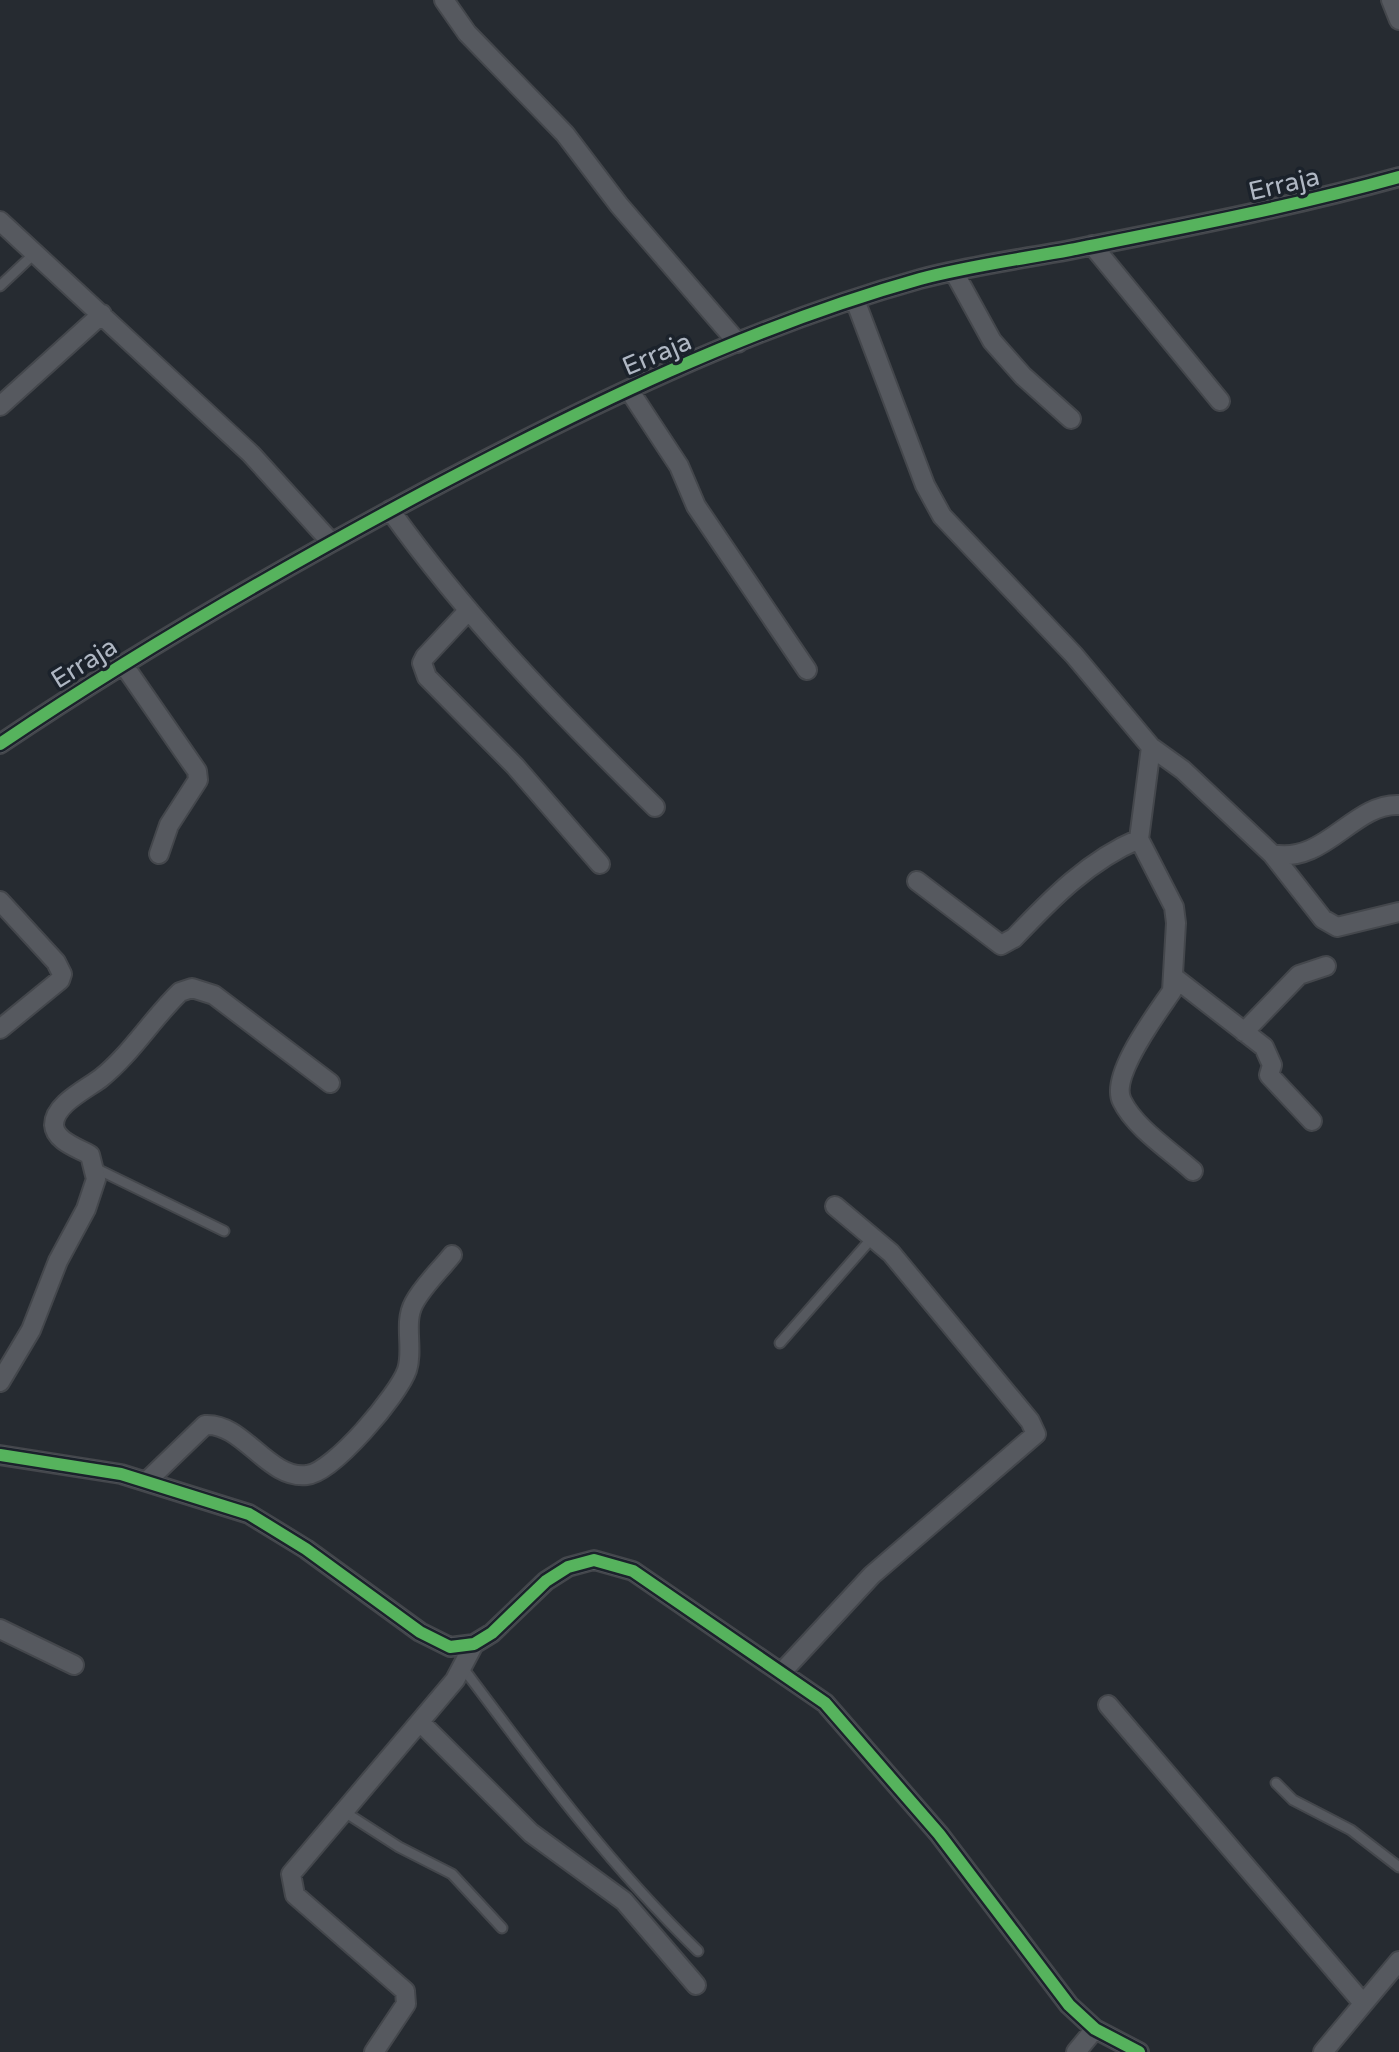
<svg xmlns="http://www.w3.org/2000/svg" width="1399" height="2052" font-family="'Varela Round',sans-serif">
<rect width="100%" height="100%" fill="#262b31"/>
<g fill="none" stroke-linecap="round" stroke-linejoin="round">
<defs>
<path id="service" d="M0,286l35,-33
M97,1169l127,62
M780,1343l93,-106
M463,1668c74,99 146,197 235,283
M1276,1783l17,17 58,30 48,37
M343,1811l56,36 53,27 50,54"/>
<path id="minor" d="M444,0l23,33 98,101 54,71 119,138
M1391,0l8,20
M0,221l251,233 79,87
M1092,245l128,156
M954,272l38,69 31,35 48,43
M855,300l70,185 17,31 132,139 77,92 -12,92 35,68 2,16 -4,68c-14,21 -63,85 -50,110 13,27 49,50 71,70
M629,390l50,76 17,40 111,164
M0,406l102,-92
M390,510c78,109 170,203 265,297
M467,612l-42,45 -3,6 5,14 88,89 85,98
M123,664l74,107 1,9 -29,45 -10,29
M0,744c138,-93 282,-176 428,-254 157,-83 320,-163 492,-211 49,-13 101,-20 150,-29 111,-22 221,-43 329,-73
M1151,747l32,23 89,84c53,11 81,-51 127,-49
M1272,854l51,65 14,8 62,-15
M917,881l84,64 13,-7c37,-39 75,-78 125,-99
M0,901l56,61 6,12 -2,6 -60,49
M1175,978l89,69 8,18 -3,10 43,46
M1244,1032l55,-57 27,-9
M0,1382l31,-52 27,-69 28,-52 10,-30 -6,-24c-12,-7 -35,-14 -36,-30 0,-21 33,-36 47,-47 30,-24 51,-59 79,-86l12,-4 22,7 116,88
M0,1455l121,19 128,40 57,35 114,83 30,15 24,-3 18,-11 54,-52 22,-14 26,-7 39,11 192,132 114,131 130,171 26,24 44,23
M147,1481l58,-56c38,-3 63,55 102,50 26,-2 92,-81 100,-105 7,-21 -4,-47 7,-67 9,-17 26,-33 38,-48
M0,1629l74,36
M782,1672l90,-97 164,-141 -6,-13 -139,-168 -56,-47
M1108,1705l254,297
M420,1722l111,111 93,68 72,84
M374,2052l32,-48 -1,-13 -110,-96 -4,-21 164,-194 19,-36
M1076,2052l19,-23
M1323,2052l76,-91"/>
</defs>
<use href="#service" stroke="#44474c" stroke-width="13"/>
<use href="#minor" stroke="#44474c" stroke-width="22"/>
<use href="#service" stroke="#56595f" stroke-width="9"/>
<use href="#minor" stroke="#56595f" stroke-width="18"/>
<defs>
<path id="cycleway" d="M0,744c138,-93 282,-176 428,-254 157,-83 320,-163 492,-211 49,-13 101,-20 150,-29 111,-22 221,-43 329,-73
M0,1455l121,19 128,40 57,35 114,83 30,15 24,-3 18,-11 54,-52 22,-14 26,-7 39,11 192,132 114,131 130,171 26,24 44,23"/>
</defs>
<use href="#cycleway" stroke="#1b222b" stroke-width="17"/>
<use href="#cycleway" stroke="#56b35d" stroke-width="12"/>
</g>
<g text-anchor="middle" dominant-baseline="central" stroke-width="7" stroke-linejoin="round" paint-order="stroke">
<g font-size="26" fill="#afb7c3" stroke="#1b222b">
<text transform="translate(1284 184) rotate(-13)">Erraja</text>
<text transform="translate(657 354) rotate(-23)">Erraja</text>
<text transform="translate(84 663) rotate(-32)">Erraja</text>
</g>
</g>
</svg>
